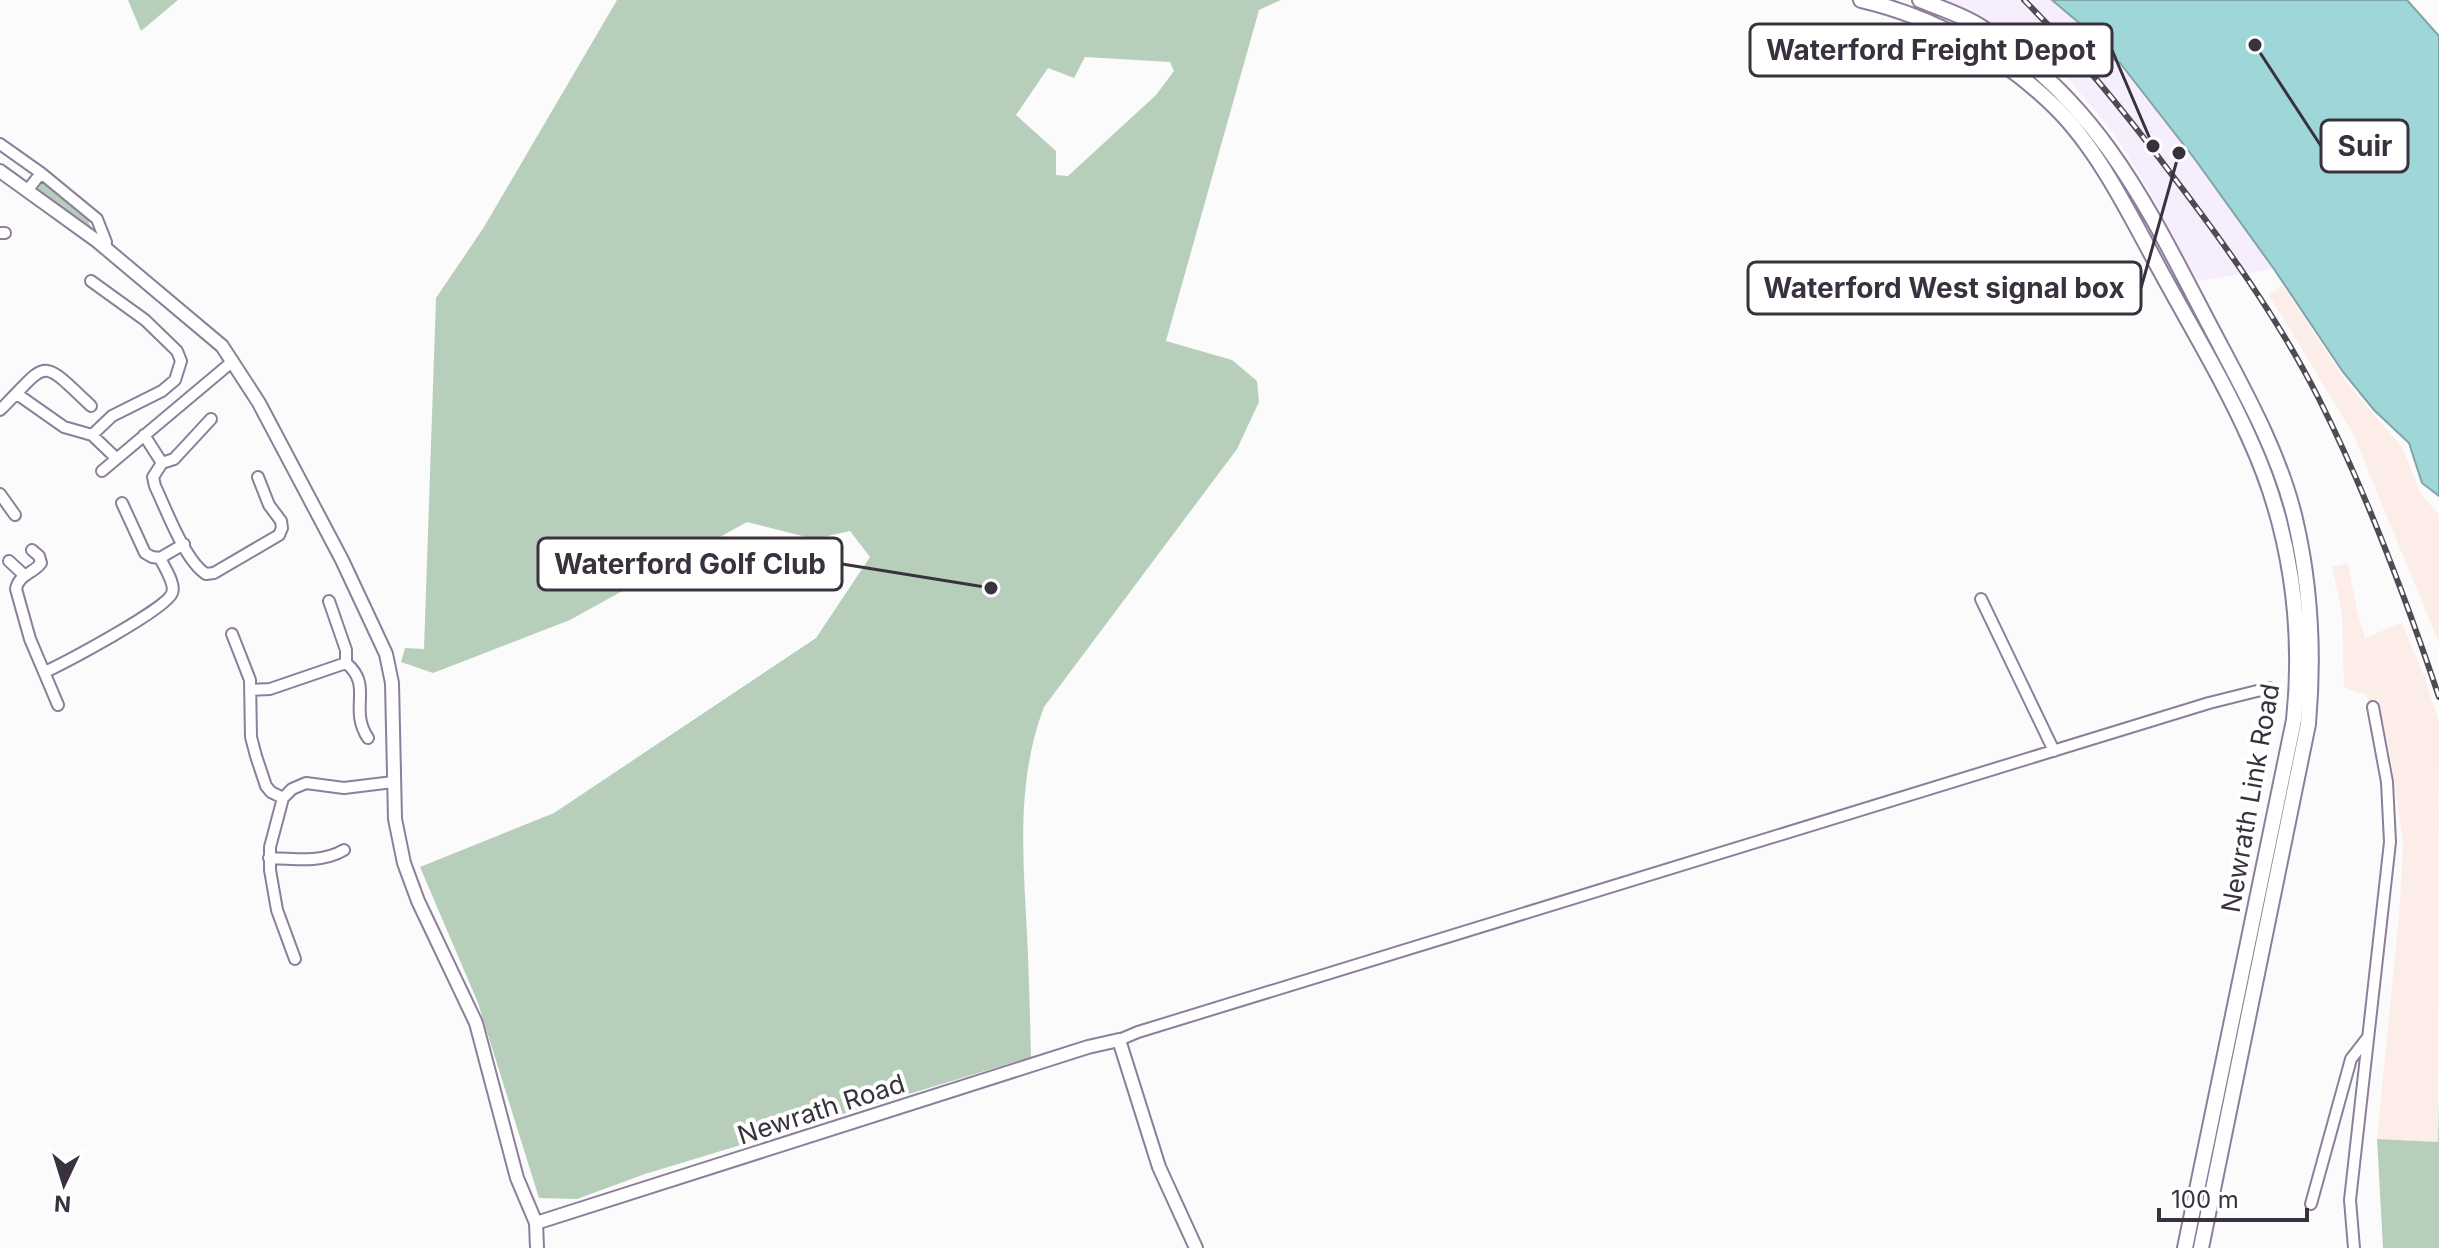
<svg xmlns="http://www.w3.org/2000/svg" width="2439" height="1248" font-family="Inter,sans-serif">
<rect width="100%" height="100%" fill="#fbfbfb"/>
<path fill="#f6eefd" d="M1946,0h106l27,21 12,12 2,15 27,15 74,95 80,111 -77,12 -47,-89 -35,-57 -44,-53 -42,-35 -56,-34z"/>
<path fill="#fdede9" d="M2282,285l65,98 55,64 20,49 17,18v129l-86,-209 -84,-139z
M2348,563l9,48 8,27 37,-15 22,53 15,46 -1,420 -61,-3 23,-235 3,-62 -13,-89 -12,-53 -9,2 -3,-7 -22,-8 -2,-74 -10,-46z"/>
<path fill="#b7cfba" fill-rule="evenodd" d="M128,0h50l-37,31z
M617,0h664l-22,10 -93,331 66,19 25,21 2,21 -22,47 -193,258c-28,73 -21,150 -17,226 2,41 3,82 4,124l-386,117 -68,25 -38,-1 -61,-195 -58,-136 134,-54 262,-175 54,-81 -20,-26 -36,8 -67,-17 -177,98 -137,53 -32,-11 4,-14 19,1 12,-351 48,-71zM1085,57l85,5 4,9 -18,24 -88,81 -12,-1v-24l-40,-36 32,-47 26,10z
M43,181l42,32 7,17 -54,-41z
M2439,1100v148h-56l-6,-109 61,3z"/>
<path fill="#9fd6d7" stroke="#80a5a9" stroke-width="2" d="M2052,0h355l32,36v460l-17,-13 -13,-40 -35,-33 -31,-38 -69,-103 -80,-111 -74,-95 -27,-15 -5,-9 3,-6z"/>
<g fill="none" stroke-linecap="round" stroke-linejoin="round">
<defs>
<path id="minor" d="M0,144l41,29 56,46 9,23 -1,6
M27,191l14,-18
M0,233h5
M91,281l54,39 32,31 4,10 -6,19 -13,11 -50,25 -20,19
M17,394l47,33 28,8 24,23
M0,410c49,-48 38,-55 91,-4
M144,435l18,28 -9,14 2,9c11,23 30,75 51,88l8,-1 65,-38 3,-7 -1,-7 -12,-16 -11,-28
M162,463l12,-4 37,-40
M102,471l131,-110
M0,494l15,21
M32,550l7,6 2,7c-8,11 -22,11 -25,26l14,50 28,66
M160,558l24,-14
M9,561l15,14
M1981,599l73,152
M329,601l17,49v13c28,23 2,45 22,75
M232,634l18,46 1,57 5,19 10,30 5,6 12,6
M45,672c19,-9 122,-63 127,-79 4,-9 -8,-26 -12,-35l-8,-1 -7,-4 -23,-50
M251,690l19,-1 76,-26
M269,858c25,1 53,5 75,-8
M295,959l-18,-49 -7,-40v-23l13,-49 9,-9 14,-6 38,5 49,-6
M1119,1040l19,-8 1071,-329 60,-15
M2311,1204l40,-145 17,-22
M2354,1248l-4,-48 40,-358 -3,-60 -14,-75"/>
<path id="tertiary" d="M0,171l97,70 125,105 37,57 83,157 44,94 6,29 3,136 9,44 14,38 58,122 41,155 19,45 1,25
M536,1223l552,-176 31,-7 40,127 37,81"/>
<path id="secondary" d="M1861,0c73,17 141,55 194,107 44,43 76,110 105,163 31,57 65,113 91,172 39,86 53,184 43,278l-109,528
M1920,0c20,8 43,15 61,27 120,78 165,177 229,299 32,61 69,125 85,193 16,68 19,136 13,205l-107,524"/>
</defs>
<use href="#minor" stroke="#8d7e9a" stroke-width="14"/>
<use href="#tertiary" stroke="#8d7e9a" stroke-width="16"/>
<use href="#secondary" stroke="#8d7e9a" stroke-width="18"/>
<use href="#minor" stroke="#fff" stroke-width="10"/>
<use href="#tertiary" stroke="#fff" stroke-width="12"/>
<use href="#secondary" stroke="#fff" stroke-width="14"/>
<defs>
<path id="rail" d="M2024,0c53,53 100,111 145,171 55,72 109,147 150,228 48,95 86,197 120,298"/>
</defs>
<use href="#rail" stroke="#504a55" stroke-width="6"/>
<use href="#rail" stroke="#fff" stroke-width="3" stroke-dasharray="9" stroke-linecap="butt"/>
</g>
<g text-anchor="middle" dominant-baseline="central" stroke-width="8" stroke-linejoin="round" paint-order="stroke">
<g font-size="26" fill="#39323e" stroke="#fff">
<text transform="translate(2250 798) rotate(-80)">Newrath Link Road</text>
<text transform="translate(821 1109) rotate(-18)">Newrath Road</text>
</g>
</g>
<path fill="none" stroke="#39323e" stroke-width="3" d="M2153 146L2112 50M2255 45L2321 146M2179 153L2141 288M991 588L842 564"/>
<g fill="#39323e" stroke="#fff" stroke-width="3">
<circle cx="2153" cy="146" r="8"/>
<circle cx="2255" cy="45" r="8"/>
<circle cx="2179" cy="153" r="8"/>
<circle cx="991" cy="588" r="8"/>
</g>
<g fill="#fff" stroke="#39323e" stroke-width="3">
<rect x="1750" y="24" width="362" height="52" rx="8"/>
<rect x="2321" y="120" width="87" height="52" rx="8"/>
<rect x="1748" y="262" width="393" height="52" rx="8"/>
<rect x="538" y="538" width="304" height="52" rx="8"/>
</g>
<g font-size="28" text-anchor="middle" font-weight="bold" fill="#39323e">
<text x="1931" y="60">Waterford Freight Depot</text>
<text x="2365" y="156">Suir</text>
<text x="1944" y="298">Waterford West signal box</text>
<text x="690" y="574">Waterford Golf Club</text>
</g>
<g transform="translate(64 1184) rotate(184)" stroke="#ffffff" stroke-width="6" paint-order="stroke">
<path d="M0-6L14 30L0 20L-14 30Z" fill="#39323e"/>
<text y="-12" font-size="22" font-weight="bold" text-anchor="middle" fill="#39323e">N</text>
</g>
<path d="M2159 1208v12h148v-12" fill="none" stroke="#39323e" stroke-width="4"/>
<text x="2171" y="1208" font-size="24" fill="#39323e" stroke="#ffffff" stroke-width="6" paint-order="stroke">100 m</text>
</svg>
